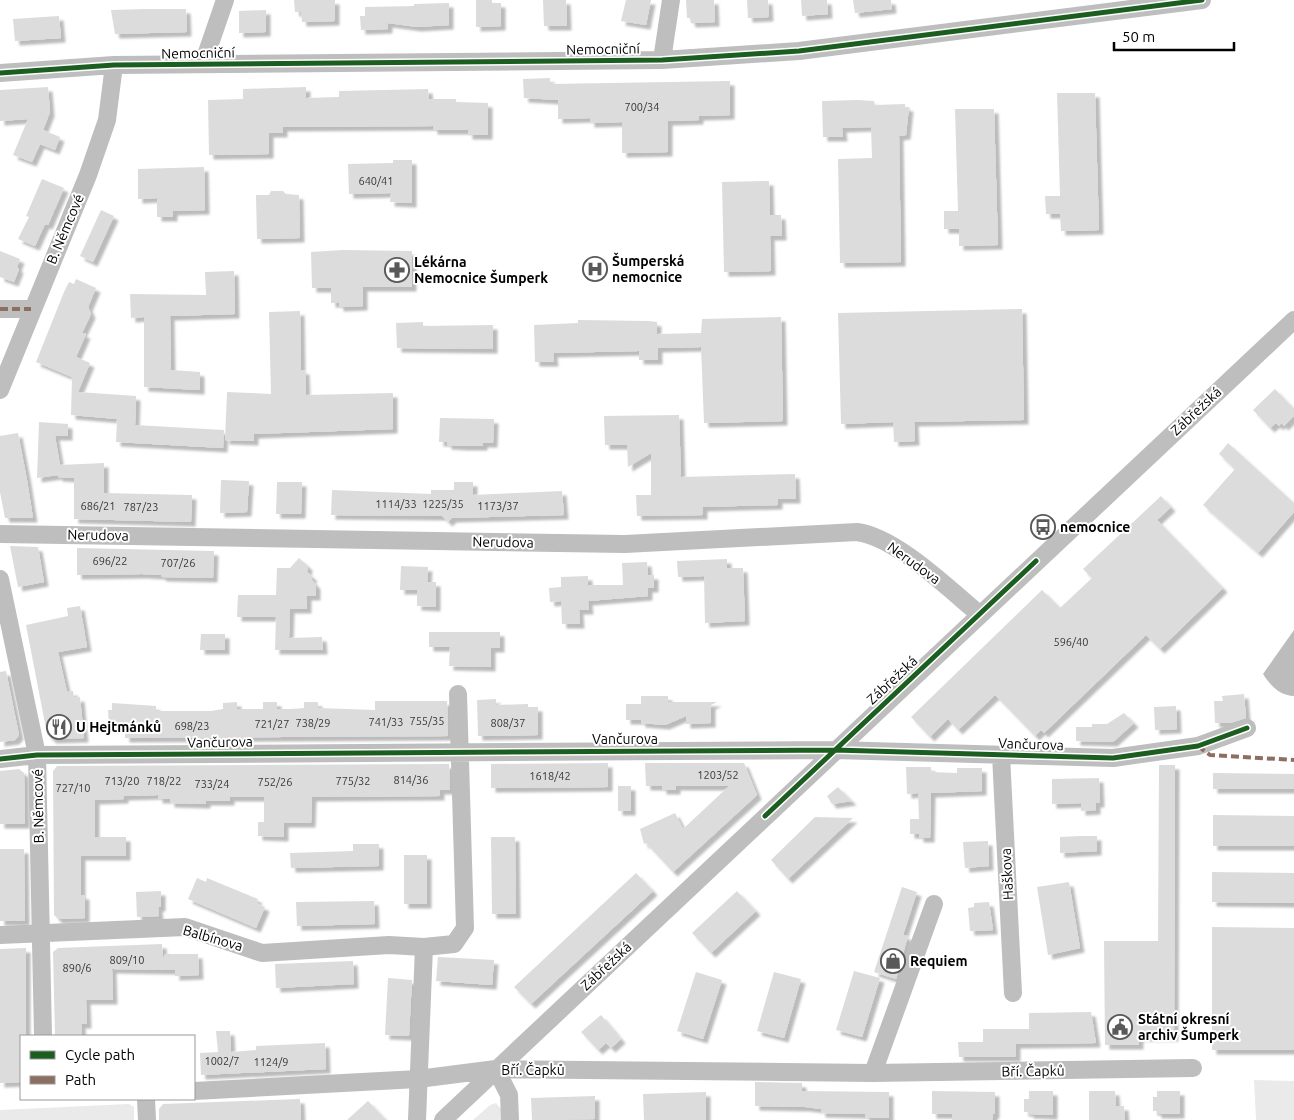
<svg xmlns="http://www.w3.org/2000/svg" width="1294" height="1120" font-family="Ubuntu,sans-serif">
<defs>
<filter id="shadow"><feDropShadow dx="4.5" dy="4.5" stdDeviation="1" flood-color="#0004"/></filter>
</defs>
<rect width="100%" height="100%" fill="#fff"/>
<path fill="#eaeaea" d="M1254,1080l40,1v39h-38z
M496,1103l8,10 2,7h-33l17,-15z
M129,1104l5,3v13h-134v-10z"/>
<path fill="#bcbcbc" d="M1294,630v66c-15,-1 -23,-10 -31,-22z"/>
<path fill="#dcdcdc" filter="url(#shadow)" d="M294,0h41v21l-33,1 -1,-10h-6z
M476,0h16v3h9v23l-25,1z
M543,0h23l1,26h-23z
M626,0h25l-5,25 -25,-4z
M686,0h28l1,22 -24,1 -1,-5h-3z
M747,0h21l1,17 -21,1z
M801,0h26l1,14 -26,2z
M853,0h38l1,9 -37,4z
M449,3v22l-32,2 -29,-4v6l-27,1 -1,-14h5v-9l49,-1v-2z
M146,9h40l1,23 -72,2 -4,-24z
M266,10v22l-27,1v-22z
M59,16l2,22 -46,3 -2,-22z
M550,78v6l180,-3v34l-31,1v4l-31,1v31l-46,1v-31l-32,1v-5l-32,1v-19l-34,-2 -1,-19z
M48,87l2,25 -7,18 17,7 -5,13 -15,-6 -8,18 -19,-7 15,-36 -28,2v-31z
M306,87v11l33,-1v-6l89,-2 1,10h27v3l32,1v32h-20v-5h-35v-4l-150,1v6h-14v21l-60,1 -1,-55 35,-1v-10z
M1057,93h38l4,137 -38,1 -1,-17h-14l-1,-18h15z
M858,100l16,1 1,4 30,-1v3h4l-3,28 -7,1 2,126 -61,1 -2,-104 34,-1 -1,-31 -29,1 1,9h-20l-1,-36z
M955,109h39l4,136 -39,1v-17h-15v-18h14z
M393,160h19v43l-22,-1 1,-9 -42,1 -1,-30 45,-1z
M204,167l1,43 -32,1v6h-16v-19l-19,1v-30z
M42,179l22,9 -16,37 -3,-1 -10,22 -17,-7 11,-22 -3,-1z
M769,181l1,34h11l1,21h-12l1,35 -47,1 -2,-90z
M271,191h12l3,3 13,1 1,43 -43,1 -1,-44h13z
M101,210l13,6 -21,46 -13,-6z
M343,250l69,1v36h-49v19l-24,1v-4h-8v-15h-19l-1,-36z
M0,251l20,8 -3,8 2,2 -5,13 -14,-5z
M234,271l1,43 -65,2 1,54 29,2v18l-56,-3v-70l-13,1 -1,-24 76,1 -1,-23z
M76,279l20,9 -8,19 3,7 -9,19 4,1 -10,23 14,6 -12,29 58,4 -1,29 89,5 -1,18 -107,-6 1,-23 -46,-4 1,-38 -36,-15 28,-70 5,-10 5,2z
M1022,309l2,111 -110,2 1,19 -21,1 -1,-20 -52,2 -3,-111z
M300,311l1,59h4l1,25 87,-2v36l-139,5v7l-29,-1 2,-48 44,2 -2,-82z
M781,317l2,104 -79,2 -3,-76 -43,1v12h-19v-9l-86,2 1,9h-19l-1,-37 44,-2v-3l71,1 8,1v12l44,-1 1,-14z
M423,322v4l70,-1v24l-96,-1 -1,-25z
M1275,389l19,20v7l-10,10 -3,-3 -2,3 -3,-3 -6,5 -17,-18z
M679,415l2,62 114,-3 1,25h-18v6l-75,2v8l-66,1 -1,-21h15v-42l-23,14 -1,-22h-22l-1,-29z
M440,418l54,1 -1,24h-10v3h-20l-16,-1v-3h-8z
M39,422l29,2v12h-13l5,29 44,-2v30l88,2 -1,27 -117,-3v-41l-16,-1v-2l-21,3z
M18,433l9,47 6,38h-28l-5,-26v-56z
M1228,443l66,60v9l-36,41 -55,-48 32,-36 -16,-15z
M221,480l28,1 -2,31 -27,1z
M277,482h25l-1,32h-25z
M454,482h19v13l89,-4 2,24 -112,3 -4,4 -6,-6 -111,-1 1,-25 99,4v-4h23z
M1161,496l10,11 -14,13 66,68 -63,61 -14,-14 -102,98 -3,-3 -6,6 -40,-41 -37,35 -10,-11 -18,18 -19,-20 131,-127 18,18 32,-30 -9,-9z
M10,546l28,1 6,35 -26,5z
M77,548l137,3 -1,27 -51,-1 -1,-2 -19,-1 -65,1z
M299,558l9,8 -1,6 6,5 -2,2 5,6v11h-9v13h-17l-1,29 33,-1 1,13h-48l1,-33h-39l1,-22h38l1,-27h13z
M727,559v9h16l2,53 -40,2 -1,-47 -26,1 -1,-16z
M647,562l1,13h6v13h-6v8l-60,5 1,9h-10l1,14h-18l-1,-23 -11,1 -1,-14 12,-1v-10l27,-1v9h35l-1,-22z
M401,566l27,1 -1,15h9v25l-19,-1v-16h-17z
M80,606l7,41 -29,5 9,40 6,-1 1,7 6,-1 4,41 -32,1 -5,-5 -21,-109 42,-9 -1,-8z
M429,632h71v16h-9v19l-42,-1 1,-19h-21z
M201,634h24v16h-25z
M6,671l13,64 -4,5 -15,2v-70z
M1244,694l2,24 -16,5h-15l-1,-22h9l-1,-5z
M641,696h27v6h49l-6,3v18l-25,1v-8l-21,9 -24,-2v-3h-15v-16h15z
M496,699v6l32,-1v3h10v28l-60,1 -1,-36z
M375,701h72l1,35 -323,2v-11h-16l-1,-17h4v-7l44,3v5h55l12,-2v-6l14,-1v7h26v-7h14v7h14l13,-1v-6h14v6l57,2z
M1176,706l1,23 -22,1 -1,-23z
M1124,713l10,10 -21,19 -37,-1v-14h16v-3h15z
M608,763v24l-117,1v-24z
M645,763h99l13,32 -84,77 -27,-29 -2,1 -4,-15 35,-16 8,16 46,-43h-53v4h-14v-4h-16z
M449,764l1,26h-10v6l-128,1 -1,26h-27v14l-26,-1v-14h6v-25h-34v4h-24v3l-36,-1v-4h-12v-4l-34,1v3l-29,1v37h31v19h-45v39h4v23l-27,1 -4,-4 -1,-144 4,-5z
M1159,765h16l-1,272h-35v8h-34l-1,-104h54z
M906,767h25v5l26,1v-5h25v23l-51,2 -1,45h-11v-4h-9v-15h9l-1,-26 -11,1z
M19,769l5,4 1,51h-25v-53z
M1213,773l81,1v15h-81z
M1099,778l1,25h-4v7l-15,1v-8l-29,1v-25z
M618,786h13v25h-13z
M838,787l14,14 -20,3 -5,-8z
M1213,815l81,1v30h-81z
M815,817l38,1 -65,61 -17,-19z
M1080,836h17v15l-37,2v-16z
M491,837h24l1,77h-24z
M988,841l1,25 -24,2 -2,-26z
M353,844h26v22l-88,2 -1,-15 63,-2z
M0,849h24l1,72h-25z
M404,855h23v49h-23z
M1212,872l82,1v30l-82,-1z
M636,873l17,18 -122,113 -17,-17z
M197,878l9,4 1,-4 51,21 -2,4 9,4 -9,21 -68,-29z
M1069,882l11,66 -32,7 -11,-68z
M902,887l15,5 -14,43 5,1 -12,43 -22,-7z
M161,891v16h-3l1,9 -22,1 -1,-25z
M737,891l19,20 -45,42 -19,-20z
M374,901l1,23 -78,2 -1,-24z
M989,902l4,28 -23,1 -2,-23 6,-1v-4z
M1212,927l82,1v122h-82z
M162,944l1,15 2,-5h33l1,21 -24,1v-6l-63,-1 1,31h-27l1,24h-6l1,12h-27l-2,-84 5,-4z
M26,948v88h-5v46l-21,1v-134z
M438,957l56,3 -2,25 -56,-4z
M353,961l1,23 -78,4 -1,-24z
M854,971l26,7 -18,59 -26,-7z
M696,972l26,8 -19,59 -26,-8z
M774,972l27,7 -17,59 -27,-7z
M388,978l24,2 -3,56 -24,-1z
M1091,1012l5,31 -80,1v13h-57l-1,-15h25v-13h46v-16z
M601,1015l20,24 -10,9 -5,-5 -8,7 -17,-18z
M216,1031h14l1,21 25,-2v-4l69,-3 1,26 -125,6 -1,-22 18,-1z
M755,1082l47,1v8l87,1v26h-24v-4l-44,-1v-4l-16,-2 -50,-1z
M932,1091l63,1v22h-2v5l-7,1h-34v-6h-20z
M1029,1091h24v24l-24,-1v-2h-5v-13h5z
M1089,1091h26l1,15h8l1,14h-36z
M1157,1091h23v23h-23v-3h-4v-14h4z
M706,1092v28h-62l-1,-26z
M595,1096v23l-63,1 -1,-22z
M300,1099l1,21h-142v-11l4,-5z
M368,1101l18,19h-39z"/>
<g fill="none" stroke-linecap="round" stroke-linejoin="round">
<path stroke="#bebebe" stroke-width="18" d="M662,60l9,-60
M203,64l22,-64
M0,73l114,-8 548,-5 137,-9 403,-51
M0,309h31
M0,390l88,-215 19,-55 7,-55
M0,534l625,10 232,-12c39,5 92,57 122,82
M0,579l37,176 6,281
M1001,755l12,238
M0,759l37,-4 798,-5 278,8 85,-12 49,-18
M0,935l185,-8 77,26 127,-8 35,2 30,-3 11,-16 -7,-234
M496,1069l13,26 1,25
M873,1073l61,-169
M194,1091l224,-12 78,-10 377,4 320,-5
M146,1099l1,21
M417,1120l7,-173
M443,1120l851,-800"/>
<path stroke="#8d6e63" stroke-width="4" stroke-dasharray="8 4" stroke-linecap="butt" d="M0,309h31
M1198,746l12,9 84,5"/>
<defs>
<path id="cycleway" d="M0,73l114,-8 548,-5 137,-9 403,-51
M0,759l37,-4 798,-5 278,8 85,-12 49,-18
M765,816l271,-255"/>
</defs>
<use href="#cycleway" stroke="#fff" stroke-width="8"/>
<use href="#cycleway" stroke="#1b5e20" stroke-width="5"/>
</g>
<defs>
<symbol id="hospital-ring" viewBox="-11 -11 22 22"><circle r="9.5" fill="#fff" stroke="#595959" stroke-width="1.5"/><path d="M-5-5h3v3.5h4V-5h3V5h-3V1.5h-4V5h-3Z" fill="#595959"/></symbol>
<symbol id="pharmacy-ring" viewBox="-11 -11 22 22"><circle r="9.5" fill="#fff" stroke="#595959" stroke-width="1.5"/><path d="M-2-6h4v4h4v4h-4v4h-4v-4h-4v-4h4Z" fill="#595959"/></symbol>
<symbol id="bus-ring" viewBox="-11 -11 22 22"><circle r="9.5" fill="#fff" stroke="#595959" stroke-width="1.5"/><path d="M-5-6H5V4H4V6H2V4H-2V6H-4V4H-5ZM-3.5-4V0h7V-4ZM-3.5 1.2v1.5H-2V1.2ZM2 1.2v1.5H3.5V1.2Z" fill="#595959"/></symbol>
<symbol id="restaurant-ring" viewBox="-11 -11 22 22"><circle r="9.5" fill="#fff" stroke="#595959" stroke-width="1.5"/><path d="M-5-6h1v4h1v-4h1v4h1v-4h1v5L-1.5 .5V6h-2V.5L-5-1ZM5-6V6H3V1.5H1.5Q1.5-4 5-6Z" fill="#595959"/></symbol>
<symbol id="shop-ring" viewBox="-11 -11 22 22"><circle r="9.5" fill="#fff" stroke="#595959" stroke-width="1.5"/><path d="M-5-2.5h2.3a2.7 3.5 0 0 1 5.4 0H5L5.5 6h-11ZM-1.5-2.5h3a1.5 2.3 0 0 0-3 0Z" fill="#595959"/></symbol>
<symbol id="civic-ring" viewBox="-11 -11 22 22"><circle r="9.5" fill="#fff" stroke="#595959" stroke-width="1.5"/><path d="M-.6-6.5H3V-4.5H.6V-3L4-1V1h2V6H-6V1h2V-1L-.6-3ZM-1.2 2.5V6h2.4V2.5Z" fill="#595959"/></symbol>
</defs>
<g fill-rule="evenodd">
<use href="#hospital-ring" x="581" y="255" width="28" height="28"/>
<use href="#pharmacy-ring" x="383" y="256" width="28" height="28"/>
<use href="#bus-ring" x="1029" y="513" width="28" height="28"/>
<use href="#restaurant-ring" x="45" y="713" width="28" height="28"/>
<use href="#shop-ring" x="879" y="947" width="28" height="28"/>
<use href="#civic-ring" x="1106" y="1013" width="28" height="28"/>
</g>
<g text-anchor="middle" dominant-baseline="central" stroke-width="4" stroke-linejoin="round" paint-order="stroke">
<g font-size="11" fill="#373737">
<text x="642" y="107">700/34</text>
<text x="376" y="181">640/41</text>
<text x="396" y="504">1114/33</text>
<text x="443" y="504">1225/35</text>
<text x="98" y="506">686/21</text>
<text x="498" y="506">1173/37</text>
<text x="141" y="507">787/23</text>
<text x="110" y="561">696/22</text>
<text x="178" y="563">707/26</text>
<text x="1071" y="642">596/40</text>
<text x="427" y="721">755/35</text>
<text x="386" y="722">741/33</text>
<text x="313" y="723">738/29</text>
<text x="508" y="723">808/37</text>
<text x="272" y="724">721/27</text>
<text x="192" y="726">698/23</text>
<text x="718" y="775">1203/52</text>
<text x="550" y="776">1618/42</text>
<text x="411" y="780">814/36</text>
<text x="122" y="781">713/20</text>
<text x="164" y="781">718/22</text>
<text x="353" y="781">775/32</text>
<text x="275" y="782">752/26</text>
<text x="212" y="784">733/24</text>
<text x="73" y="788">727/10</text>
<text x="127" y="960">809/10</text>
<text x="77" y="968">890/6</text>
<text x="222" y="1061">1002/7</text>
<text x="271" y="1062">1124/9</text>
</g>
<g font-size="14" fill="#000" stroke="#fff">
<text transform="translate(603 49) rotate(-1)">Nemocniční</text>
<text transform="translate(198 53) rotate(-1)">Nemocniční</text>
<text transform="translate(65 229) rotate(-67)">B. Němcové</text>
<text transform="translate(1196 411) rotate(-43)">Zábřežská</text>
<text transform="translate(98 535) rotate(1)">Nerudova</text>
<text transform="translate(503 542) rotate(1)">Nerudova</text>
<text transform="translate(914 563) rotate(36)">Nerudova</text>
<text transform="translate(892 680) rotate(-43)">Zábřežská</text>
<text x="625" y="739">Vančurova</text>
<text transform="translate(220 742) rotate(-1)">Vančurova</text>
<text transform="translate(1031 744) rotate(2)">Vančurova</text>
<text transform="translate(38 806) rotate(-91)">B. Němcové</text>
<text transform="translate(1007 874) rotate(-93)">Haškova</text>
<text transform="translate(213 938) rotate(16)">Balbínova</text>
<text transform="translate(606 966) rotate(-43)">Zábřežská</text>
<text x="533" y="1070">Bří. Čapků</text>
<text transform="translate(1033 1071) rotate(-1)">Bří. Čapků</text>
</g>
<g font-size="14" font-weight="bold" fill="#000" stroke="#fff" text-anchor="start">
<text x="612" y="261">Šumperská<tspan x="612" dy="16">nemocnice</tspan></text>
<text x="414" y="262">Lékárna<tspan x="414" dy="16">Nemocnice Šumperk</tspan></text>
<text x="1060" y="527">nemocnice</text>
<text x="76" y="727">U Hejtmánků</text>
<text x="910" y="961">Requiem</text>
<text x="1138" y="1019">Státní okresní<tspan x="1138" dy="16">archiv Šumperk</tspan></text>
</g>
</g>
<rect x="20" y="1035" width="175" height="65" fill="#ffffff" stroke="#999999"/>
<rect x="30" y="1051" width="25" height="8" fill="#1b5e20" stroke="#999999"/>
<text x="65" y="1060" font-size="15" fill="#000000">Cycle path</text>
<rect x="30" y="1076" width="25" height="8" fill="#8d6e63" stroke="#999999"/>
<text x="65" y="1085" font-size="15" fill="#000000">Path</text>
<path d="M1114 42v8h120v-8" fill="none" stroke="#000000" stroke-width="2.5"/>
<text x="1122" y="42" font-size="15" fill="#000000" stroke="#ffffff" stroke-width="4" paint-order="stroke">50 m</text>
</svg>
